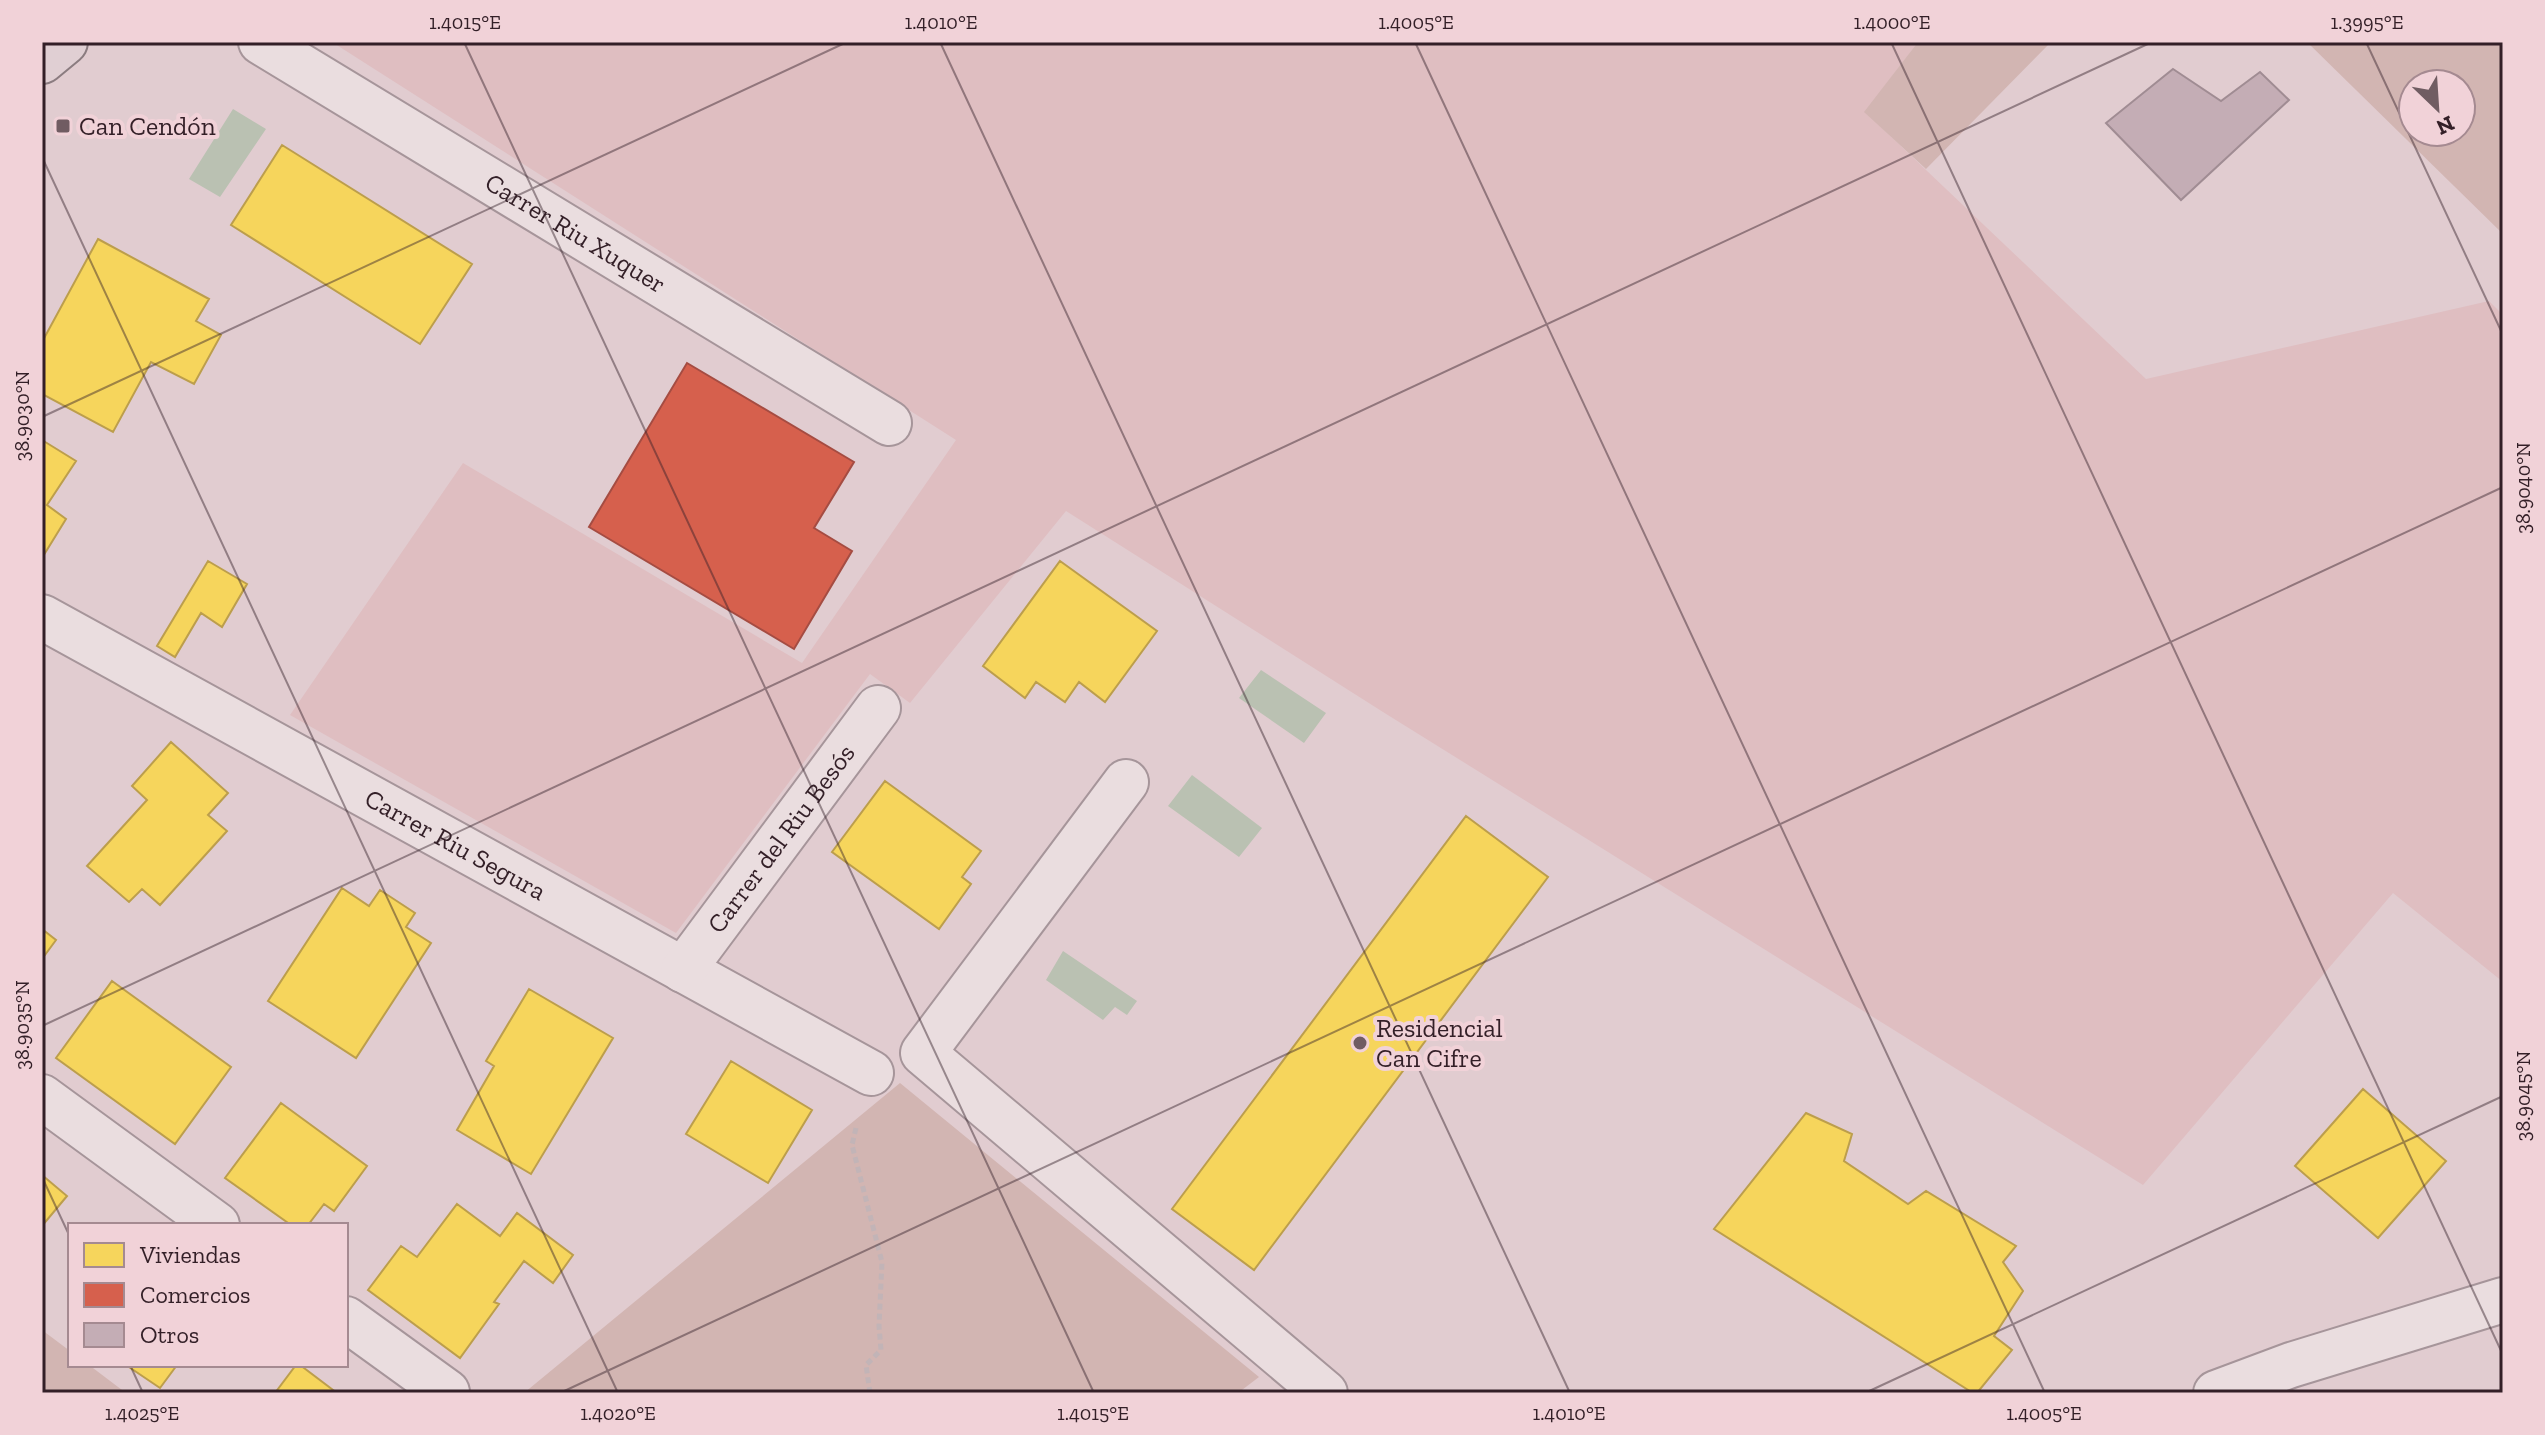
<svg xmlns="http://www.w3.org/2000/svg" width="2545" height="1435" font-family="'Zilla Slab',serif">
<rect width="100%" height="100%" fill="#e1ccd0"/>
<path fill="#dfbec1" d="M332,42h1586l-53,70 281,267 343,-78 14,14v667l-110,-89 -250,292 -760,-473 -317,-201 -156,192 -40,-29 -194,259 -386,-218 173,-252 339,200 154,-223z"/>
<path fill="#d2b5b2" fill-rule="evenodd" d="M1918,42h133l-125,127 -62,-57z
M2307,42h196v192zM2413,84h48v48h-48z
M900,1083l359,294 -21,16h-714z
M42,1330l28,21v14h19l37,28h-84z"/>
<path fill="#bac1b2" d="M233,109l33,20 -46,68 -31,-18z
M1261,670l65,43 -22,30 -65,-45z
M1192,775l70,53 -23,29 -71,-51z
M1063,951l74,50 -10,14 -12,-8 -12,13 -57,-40z"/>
<path fill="#f6d55c" stroke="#bc9e4c" stroke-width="2" d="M282,145l190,119 -52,80 -189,-119z
M98,239l111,60 -13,22 25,14 -27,49 -43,-22 -38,70 -71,-38v-52z
M42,440l34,21 -29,44 19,14 -24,39z
M208,561l39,23 -25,43 -21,-14 -26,44 -18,-11z
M1060,561l97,70 -52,71 -26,-20 -14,20 -29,-20 -11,16 -42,-32z
M171,742l57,51 -20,22 19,16 -67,74 -18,-16 -13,13 -42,-36 60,-66 -15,-14z
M885,781l96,70 -19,26 9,7 -32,45 -107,-77z
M1466,816l82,61 -294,393 -82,-61z
M342,888l27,18 11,-16 35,23 -9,14 25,16 -75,115 -88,-57z
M42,929l14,11 -14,19z
M112,981l119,86 -56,77 -119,-86z
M529,989l84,49 -82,136 -74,-44 37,-64 -8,-5z
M731,1061l81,49 -44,73 -82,-49z
M2363,1089l83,72 -68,77 -83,-72z
M281,1103l86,63 -33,45 -10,-7 -16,21h-17l-66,-47z
M1806,1113l46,21 -8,27 64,43 18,-13 90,55 -13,16 20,29 -29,45 18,14 -35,43h-4l-259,-164z
M42,1175l25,21 -25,30z
M457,1204l43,32 17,-23 56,42 -20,28 -29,-22 -30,41 5,2 -39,54 -92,-68 33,-44 16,11z
M126,1365h51l-17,23z
M296,1365h4l37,28h-62z"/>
<path fill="#d6604d" stroke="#a54c42" stroke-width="2" d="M687,363l167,99 -40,66 38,23 -58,98 -205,-122z"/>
<path fill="#c4adb5" stroke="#a08c93" stroke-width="2" d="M2173,69l48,32 39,-29 29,28 -108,100 -75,-77z"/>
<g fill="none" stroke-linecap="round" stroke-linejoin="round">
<defs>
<g id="minor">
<path id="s1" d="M261,42l628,381"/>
<path id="s2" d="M42,617l829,456"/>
<path d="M1126,782l-203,271 402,340"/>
<path id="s3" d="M683,970l195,-262"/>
<path d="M42,1097l175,128"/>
<path d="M346,1319l101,73"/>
<path d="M2216,1393l75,-28 212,-65"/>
</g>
<path id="major" d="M42,61l23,-19"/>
</defs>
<use href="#minor" stroke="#a6959a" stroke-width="48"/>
<use href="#major" stroke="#8b7c80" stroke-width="48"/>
<path stroke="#c2b4b7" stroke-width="5" stroke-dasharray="6 4" stroke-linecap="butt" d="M856,1128l-4,17 30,117 -3,64 2,24 -15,15 4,28"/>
<use href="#minor" stroke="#eadddf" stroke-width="44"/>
<use href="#major" stroke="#e0cfd3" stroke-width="44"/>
</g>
<path fill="none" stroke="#331f27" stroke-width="2" stroke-opacity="0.45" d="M464,42l630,1351M940,42l630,1351M1415,42l630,1351M1891,42l612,1313M2366,42l137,293M42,157l576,1236M42,417l805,-375M42,1026l2110,-984M42,1177l28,60M130,1365l13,28M560,1393l1943,-906M1865,1393l638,-297"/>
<g fill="#705c62" stroke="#f1d2d8" stroke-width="3">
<rect x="55" y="118" width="16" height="16" rx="4"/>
<circle cx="1360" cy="1043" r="8"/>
</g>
<g text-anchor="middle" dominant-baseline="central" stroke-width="8" stroke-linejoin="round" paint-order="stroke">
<g font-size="26" fill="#331f27" stroke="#f1d2d8" text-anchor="start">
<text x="79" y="126">Can Cendón</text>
<text x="1376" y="1028">Residencial<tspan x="1376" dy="30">Can Cifre</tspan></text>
</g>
<g font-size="26" fill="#331f27" stroke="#f1d2d8">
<text stroke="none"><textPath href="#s1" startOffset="368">Carrer Riu Xuquer</textPath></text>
<text stroke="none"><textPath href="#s3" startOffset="164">Carrer del Riu Besós</textPath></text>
<text stroke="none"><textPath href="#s2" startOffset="472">Carrer Riu Segura</textPath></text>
</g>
</g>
<rect width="2545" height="1435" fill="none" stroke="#f1d2d8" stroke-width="88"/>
<rect x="68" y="1223" width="280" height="144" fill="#f1d2d8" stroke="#a58a91" stroke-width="2"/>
<rect x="84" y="1243" width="40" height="24" fill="#f6d55c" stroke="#a58a91" stroke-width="2"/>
<text x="140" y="1263" font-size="24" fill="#331f27">Viviendas</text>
<rect x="84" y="1283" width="40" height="24" fill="#d6604d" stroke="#a58a91" stroke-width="2"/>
<text x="140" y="1303" font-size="24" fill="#331f27">Comercios</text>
<rect x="84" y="1323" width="40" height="24" fill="#c4adb5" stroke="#a58a91" stroke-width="2"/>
<text x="140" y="1343" font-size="24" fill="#331f27">Otros</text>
<g transform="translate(2437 108) rotate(155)"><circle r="38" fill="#f1d2d8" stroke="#a58a91" stroke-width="2"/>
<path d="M0-6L14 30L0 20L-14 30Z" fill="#705c62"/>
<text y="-12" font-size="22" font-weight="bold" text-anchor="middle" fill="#331f27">N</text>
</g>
<rect x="44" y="44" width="2457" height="1347" fill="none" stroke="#331f27" stroke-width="3"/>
<g font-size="20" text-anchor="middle" fill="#331f27">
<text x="465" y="29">1.4015°E</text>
<text x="941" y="29">1.4010°E</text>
<text x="1416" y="29">1.4005°E</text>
<text x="1892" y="29">1.4000°E</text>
<text x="2367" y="29">1.3995°E</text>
<text transform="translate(22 416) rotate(-90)" y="7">38.9030°N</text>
<text transform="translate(2523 488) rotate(-90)" y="7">38.9040°N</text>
<text transform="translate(22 1025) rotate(-90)" y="7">38.9035°N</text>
<text transform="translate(2523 1096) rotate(-90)" y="7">38.9045°N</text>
<text x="142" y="1420">1.4025°E</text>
<text x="618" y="1420">1.4020°E</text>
<text x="1093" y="1420">1.4015°E</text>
<text x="1569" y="1420">1.4010°E</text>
<text x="2044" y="1420">1.4005°E</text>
</g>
</svg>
